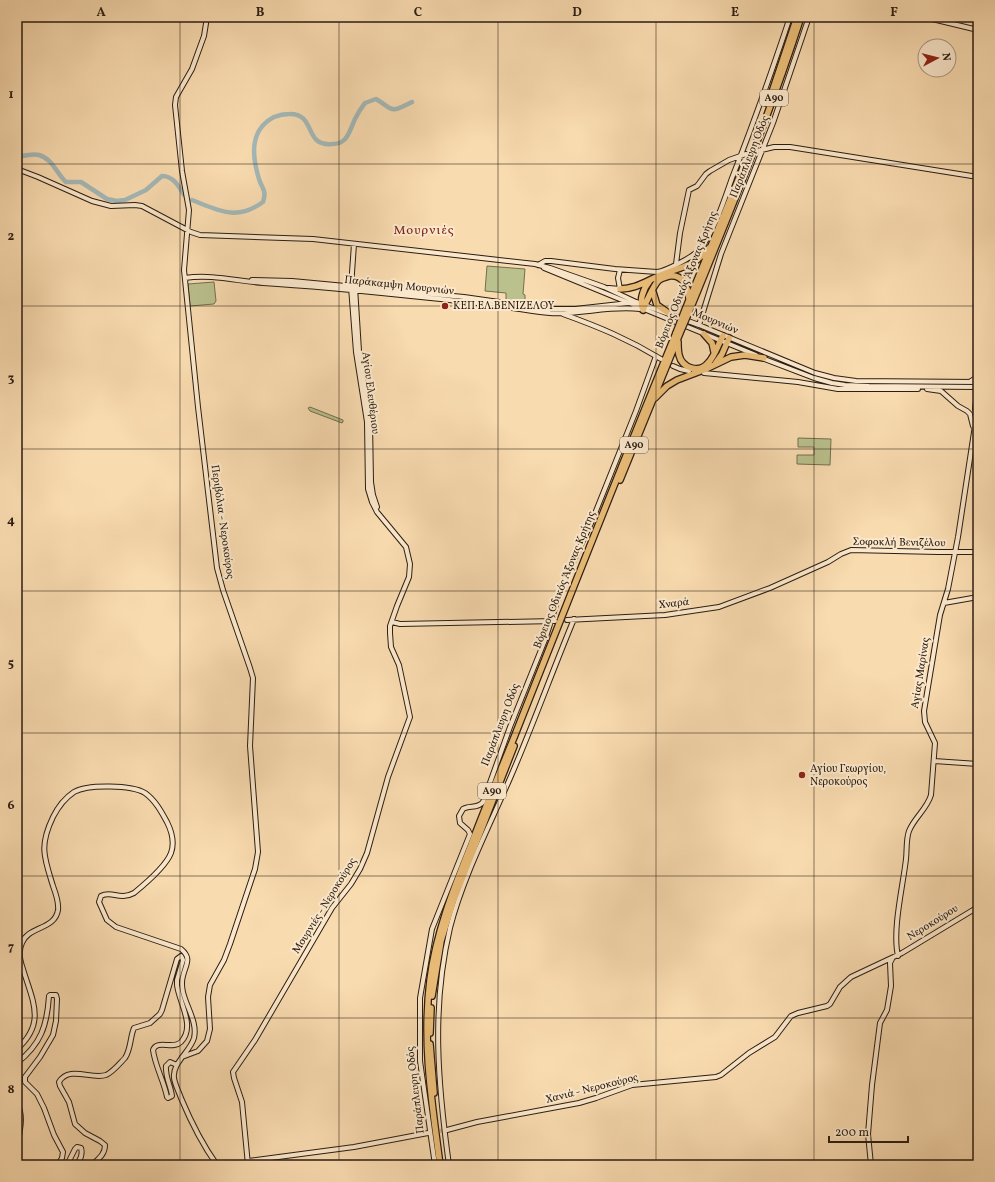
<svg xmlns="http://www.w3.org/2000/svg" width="995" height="1182" font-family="Vollkorn,serif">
<rect width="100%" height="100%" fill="#f9dbb0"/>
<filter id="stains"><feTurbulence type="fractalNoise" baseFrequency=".005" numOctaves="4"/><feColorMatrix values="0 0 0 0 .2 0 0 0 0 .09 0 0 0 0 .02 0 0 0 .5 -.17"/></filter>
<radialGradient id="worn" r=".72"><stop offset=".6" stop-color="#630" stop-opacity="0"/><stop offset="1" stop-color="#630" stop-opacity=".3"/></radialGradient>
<path fill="#bac18d" stroke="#726f50" d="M487,266l38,3 -2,25 2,1v7l-19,-2v-7l-21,-2z
M214,282l2,19 -2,3 -24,2 -2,-22z
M310,407l33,13v2l-1,1 -32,-12 -2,-3z
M798,438l33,1 -1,26 -33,-1v-9h17v-8h-16z"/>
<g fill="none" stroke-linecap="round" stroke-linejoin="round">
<path stroke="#a3b8b7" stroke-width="4.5" d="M17,156c7,1 15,-3 22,-1 14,4 17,18 27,27h15l26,17 10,2 8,-1 21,-10 16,-14c11,0 17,10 22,19
M192,200c27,11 45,21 71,2 4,-12 -1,-13 -4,-23 -7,-23 -10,-49 15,-62 5,-2 10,-3 15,-3 28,-1 14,33 43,30 4,0 9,-1 12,-4 5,-4 8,-15 11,-21 3,-6 6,-11 10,-16l11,-4c18,11 13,15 36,3"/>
<path stroke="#d0b590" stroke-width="4" stroke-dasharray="4 2" stroke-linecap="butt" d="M428,1133l18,-3"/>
<defs>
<path id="secondary" d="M924,17l54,13
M757,151l17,-4h16l188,30
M17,169l21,8 54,24 19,5 24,-1 7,1 49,26 9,3 113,4 222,25 15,4 54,19 32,15 63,23 116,48 19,5 22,3 122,1
M676,264l4,-31 9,-43 8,-4 9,-12 4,-3 19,-11 17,-6
M538,265l7,-4h6l64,8 42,3c9,-1 36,-15 42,-22 14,-15 26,-52 33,-72 21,-53 40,-107 58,-161
M544,268l212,87
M185,278c26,-4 52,3 78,5 69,4 137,12 205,19 27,3 54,8 82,11 30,2 60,-8 90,-4
M353,279l2,8 4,64 11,71 1,60 2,13 4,12
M252,280l40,1 172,16 85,12h26l54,-6
M609,288l11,1 -2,-11 2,-8
M563,314c36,13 65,25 98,45
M699,325l22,-71 52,-131 36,-106
M762,358l52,20 18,5 13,2 24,1 109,1
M673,366l7,3 9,2
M704,373l94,9 40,7h80
M971,381l5,-3 2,-3
M927,389l14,2 17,15 9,5 3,3 3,12
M975,409l3,-23
M944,603l34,-6
M567,620l98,-5 54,-8 51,-19 58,-26 13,-8 10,-4 87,2h40
M392,622l8,2 155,-3
M934,761l44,3
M898,956c-6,-26 5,-70 8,-97 1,-9 0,-20 3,-28 5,-13 18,-22 22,-36l4,-52 -10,-21 -1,-11 16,-96 8,-26 10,-52 20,-131
M17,1049c29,-26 16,-47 6,-80 -3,-8 -5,-18 -1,-26 6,-17 33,-13 36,-33 1,-8 -2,-16 -5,-24 -9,-29 -14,-40 0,-69 5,-10 12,-19 21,-25 14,-8 58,-7 71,1 10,7 16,18 22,29 5,10 8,20 4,31 -5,13 -26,31 -37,40 -15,8 -22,-3 -33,3l-2,6 8,18 9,7 65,22c11,9 5,15 2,27 -6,21 16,41 11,62 -4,14 -22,25 -20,40 1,7 5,14 7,20 10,24 21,46 36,67
M182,1057l16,-6 9,-10 3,-12 -2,-32 2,-12 14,-25 6,-16 25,-75 3,-17 -8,-106 3,-68 -3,-10 -27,-78 -6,-22 -19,-161 -14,-137 5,-60 -7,-39 -7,-66 1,-8 16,-28 12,-33 3,-19
M17,1063c24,-19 30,-37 32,-67l1,-1h6l1,4 -1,22 -3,14 -13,22 -15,20v5l12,12 7,14 10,27 9,17 -1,6 -4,7
M17,1102c7,15 3,28 0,44
M447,1130l30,-8 102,-19 17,-5 36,-13 84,-8 5,-2 28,-22 26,-16 16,-21 7,-3 29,-7 3,-2 10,-17 11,-10 51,-24 76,-46
M248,1161l106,-14 74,-14
M67,1165l8,-16 2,-2 4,1c2,6 -1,13 -5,17
M92,1165c6,-6 13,-10 13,-20l-5,-4 -15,-8 -10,-9 -6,-22 -9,-16 -1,-4c10,-17 33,-2 47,-7 7,-3 14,-12 19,-17 6,-9 5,-21 9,-30l16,-5 10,-9 2,-4 15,-51 4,-3 2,4 -6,20v5c2,18 19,41 4,57 -8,8 -24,-3 -28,8 2,16 11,31 14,47l1,1 4,-2c-1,-10 -7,-19 -6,-30l4,-4 7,3
M248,1165l-6,-63 -8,-24 -1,-6 22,-32 77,-132 19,-24 9,-15 7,-16 21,-76 22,-60 -11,-52 -8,-18 -1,-14v-7l7,-20 12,-29 1,-13 -4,-17 -29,-35 -5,-10 -4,-13 -1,-67 -11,-70 -5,-65 3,-43
M435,1165l-15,-104v-63l12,-69 38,-95 -2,-4 -8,-7 -1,-7 4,-7c6,-4 15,0 20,-7l27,-75 35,-87 17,-54 30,-65 44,-110 20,-55
M449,1165c-11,-80 -18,-157 1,-237 13,-51 40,-103 61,-152 22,-51 41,-104 63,-157
M871,1165l-3,-31 4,-49 8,-62 7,-13 4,-24 -1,-23 2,-4"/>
<path id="highway" d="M768,104l29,-87
M620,289c16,0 26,-8 41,-14 23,-10 30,-6 48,-27
M653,292l4,13 13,9
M643,310c3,-8 10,-23 15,-29 3,-3 7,-4 11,-5 14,-2 19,11 20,23
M643,310c-4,-9 0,-21 6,-28
M685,310l58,-142
M689,312c40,-98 80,-195 112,-295
M704,334l8,9 2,9
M678,342c0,4 0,9 1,13 3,13 20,19 29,8 7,-7 10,-19 15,-27
M715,364l7,-10 7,-16
M655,398l12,-12 10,-6 29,-11 25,-12 14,-2 19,3
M620,480l60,-147
M432,996l9,-55 12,-39 61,-156
M430,1033l1,-25
M430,1044l4,49
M440,1165c-8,-62 -18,-122 -10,-185 6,-47 23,-90 41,-135 14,-37 29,-73 44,-110 53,-134 106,-269 161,-402"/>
</defs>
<use href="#secondary" stroke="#2b1d12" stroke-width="6"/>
<use href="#highway" stroke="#2b1d12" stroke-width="8"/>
<use href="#secondary" stroke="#fbe8cc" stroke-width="4"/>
<use href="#highway" stroke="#ecbe78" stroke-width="5.5"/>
<defs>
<path id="highway-bridge" d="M676,333l9,-23
M680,333l9,-21"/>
</defs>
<use href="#highway-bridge" stroke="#2b1d12" stroke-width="8" stroke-linecap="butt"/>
<use href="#highway-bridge" stroke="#ecbe78" stroke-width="5.5"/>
</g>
<path fill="none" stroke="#2b1d12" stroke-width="1" stroke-opacity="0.55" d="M180,17v1148M339,17v1148M498,17v1148M656,17v1148M814,17v1148M17,164h961M17,306h961M17,449h961M17,591h961M17,733h961M17,876h961M17,1018h961"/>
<g fill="#8f2418" stroke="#fbe8cc" stroke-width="1.5">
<circle cx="445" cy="306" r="4"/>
<circle cx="802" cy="775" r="4"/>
</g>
<g text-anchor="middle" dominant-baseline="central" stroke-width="4" stroke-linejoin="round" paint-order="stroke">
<g fill="#fbe8cc" stroke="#695a4a" stroke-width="1">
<rect x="760" y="90" width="28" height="16" rx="3"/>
<rect x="620" y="437" width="28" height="16" rx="3"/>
<rect x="478" y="783" width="28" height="16" rx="3"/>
</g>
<g font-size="10" font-weight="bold" fill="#2b1d12">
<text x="774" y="98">Α90</text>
<text x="634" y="445">Α90</text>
<text x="492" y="791">Α90</text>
</g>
<g font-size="11" fill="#2b1d12" stroke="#fbe8cc">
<text transform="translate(750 157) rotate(-68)">Παράπλευρη Οδός</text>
<text transform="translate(687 280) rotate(-68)">Βόρειος Οδικός Άξονας Κρήτης</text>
<text transform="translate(399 286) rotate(6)">Παράκαμψη Μουρνιών</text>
<text transform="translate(715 322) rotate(23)">Μουρνιών</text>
<text transform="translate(370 393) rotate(83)">Αγίου Ελευθέριου</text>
<text transform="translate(222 522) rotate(82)">Περιβόλια - Νεροκούρος</text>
<text transform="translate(899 543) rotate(1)">Σοφοκλή Βενιζέλου</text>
<text transform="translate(565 580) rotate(-68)">Βόρειος Οδικός Άξονας Κρήτης</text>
<text transform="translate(674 604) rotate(-7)">Χναρά</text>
<text transform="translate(921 673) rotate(-81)">Αγίας Μαρίνας</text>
<text transform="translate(501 725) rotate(-69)">Παράπλευρη Οδός</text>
<text transform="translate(325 906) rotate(-58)">Μουρνιές - Νεροκούρος</text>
<text transform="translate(933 923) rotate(-32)">Νεροκούρου</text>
<text transform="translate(592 1089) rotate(-14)">Χανιά - Νεροκούρος</text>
<text transform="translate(416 1090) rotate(-97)">Παράπλευρη Οδός</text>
</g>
<g font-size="11" fill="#2b1d12" stroke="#fbe8cc" text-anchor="start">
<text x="453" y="306">ΚΕΠ ΕΛ.ΒΕΝΙΖΕΛΟΥ</text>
<text x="810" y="769">Αγίου Γεωργίου,<tspan x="810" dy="13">Νεροκούρος</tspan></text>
</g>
<g font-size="13" letter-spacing="1" fill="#7a1f14" stroke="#fbe8cc">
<text x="424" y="231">Μουρνιές</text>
</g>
</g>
<rect width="995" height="1182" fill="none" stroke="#f9dbb0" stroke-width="44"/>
<g transform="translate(937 58) rotate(83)"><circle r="19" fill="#fbe8cc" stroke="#a89782"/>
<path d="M0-3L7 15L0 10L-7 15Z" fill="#8f2418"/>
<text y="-6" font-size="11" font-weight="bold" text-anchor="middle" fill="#2b1d12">N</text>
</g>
<path d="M829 1136v6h79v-6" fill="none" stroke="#2b1d12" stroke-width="2"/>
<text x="835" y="1136" font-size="12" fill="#2b1d12" stroke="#fbe8cc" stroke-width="3" paint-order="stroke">200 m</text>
<rect x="22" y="22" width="951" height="1138" fill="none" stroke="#2b1d12" stroke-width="1.5"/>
<g font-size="13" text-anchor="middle" font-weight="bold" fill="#2b1d12">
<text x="101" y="16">A</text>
<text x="260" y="16">B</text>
<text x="418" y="16">C</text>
<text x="577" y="16">D</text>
<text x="735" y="16">E</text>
<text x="894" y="16">F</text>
<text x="11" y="98">1</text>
<text x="11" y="240">2</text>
<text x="11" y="382">3</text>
<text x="11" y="524">4</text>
<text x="11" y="667">5</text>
<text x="11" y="809">6</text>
<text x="11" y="951">7</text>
<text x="11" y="1093">8</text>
</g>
<rect width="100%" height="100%" filter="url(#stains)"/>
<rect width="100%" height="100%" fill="url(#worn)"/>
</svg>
